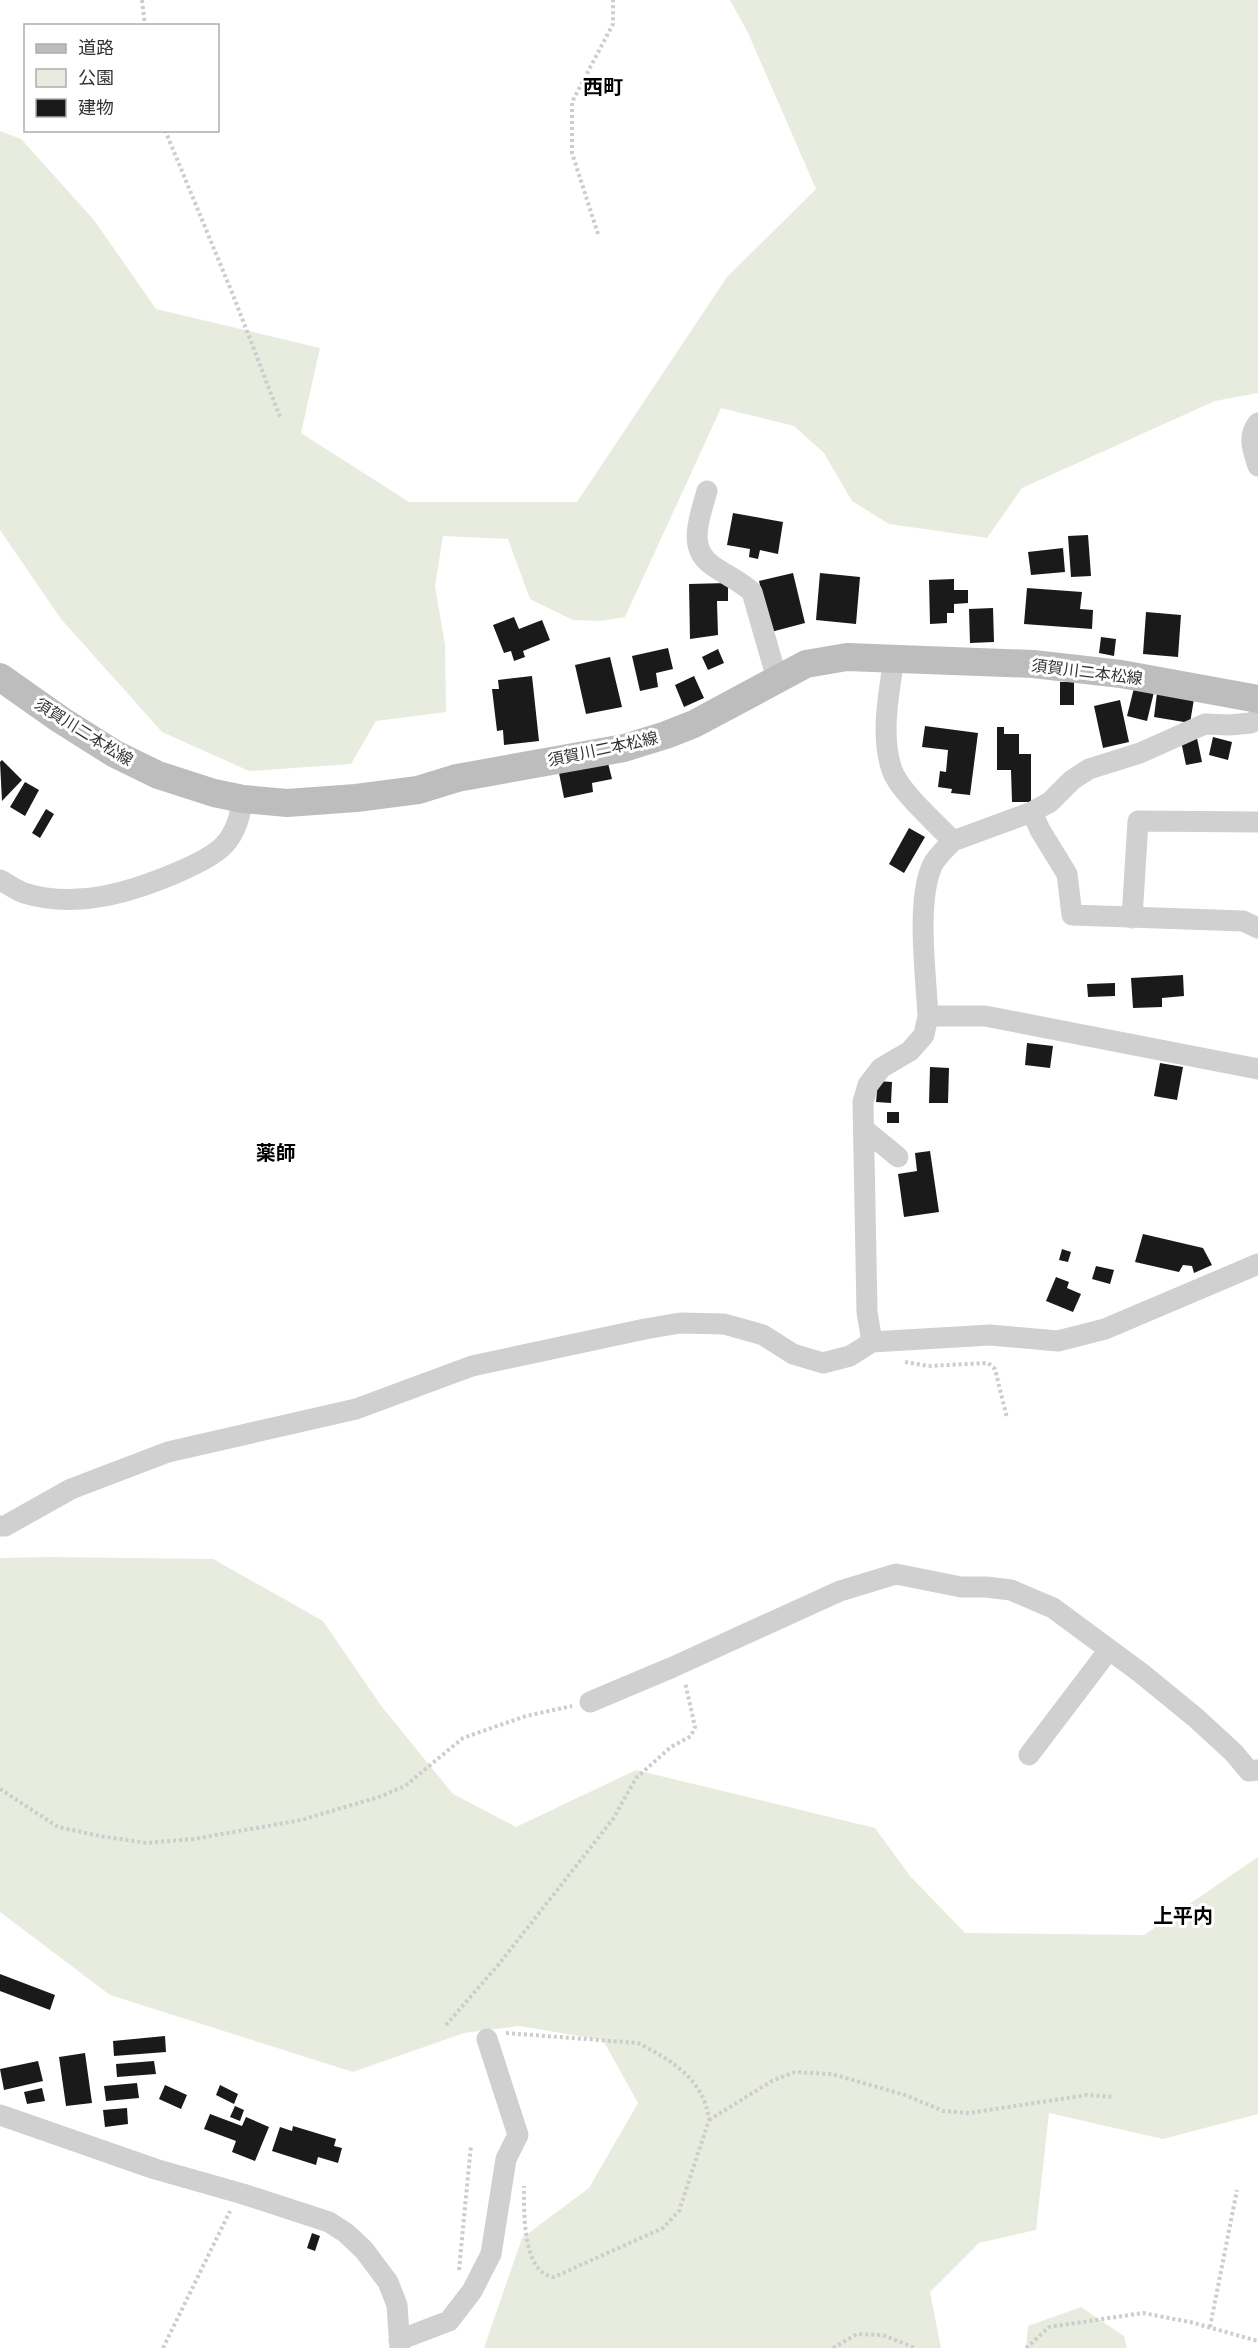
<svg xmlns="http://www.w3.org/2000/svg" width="1258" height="2348" font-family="Figtree,'Noto Sans JP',sans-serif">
<rect width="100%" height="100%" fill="#fff"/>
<path fill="#e8ecde" d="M730,0h528v393l-43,8 -193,87 -35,50 -98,-14 -37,-23 -28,-48 -30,-27 -73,-18 -96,209 -25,4 -27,-1 -43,-21 -22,-60 -65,-3 -8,50 10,59 1,67 -70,9 -25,43 -102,7 -87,-39 -101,-113 -61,-89v-399l21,8 73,81 62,89 164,39 -19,85 108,69h168l150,-225 89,-88 -68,-156z
M49,1557l164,2 110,62 59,86 71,87 63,33 120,-57 239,58 35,48 55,57 179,2 114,-78v257l-95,25 -114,-26 -13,117 -57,13 -49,49 11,56h-457l38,-110 67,-50 49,-85 -35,-63 -84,-14 -55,7 -111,39 -243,-77 -110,-83v-354z
M1081,2307l43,29 3,12h-101l2,-22z"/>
<path fill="#1a1a1a" d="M733,513l50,9 -5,32 -18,-4 -2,9 -9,-2 1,-8 -23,-4z
M1088,535l3,41 -20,1 -3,-41z
M1063,548l2,24 -34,3 -3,-23z
M793,573l12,50 -34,9 -12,-51z
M820,573l40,4 -4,47 -40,-4z
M954,579v11h14v13l-14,1v9h-7v10l-17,1 -1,-44z
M728,583v18h-11l1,34 -28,4 -1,-55z
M1027,588l55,4 -2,17 13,1 -1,19 -68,-5z
M993,608l1,34 -24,1 -1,-34z
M1146,612l35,3 -3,42 -35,-3z
M514,617l5,12 23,-9 8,20 -27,11 2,6 -11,4 -3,-10 -7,2 -11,-28z
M1101,637l15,2 -2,17 -15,-3z
M668,648l5,21 -17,4 2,14 -18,4 -8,-35z
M718,649l6,14 -16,7 -6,-13z
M610,657l12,50 -36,7 -11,-49z
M532,676l7,65 -35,4 -1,-15 -6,1 -5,-42h7l-1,-9z
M694,676l10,22 -20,9 -9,-22z
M1060,682h14v23h-14z
M1134,688l20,4 -7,29 -20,-5z
M1157,693l37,6 -4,24 -36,-6z
M1120,700l9,42 -26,6 -9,-42z
M925,726l53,7 -8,62 -19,-2 1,-4 -14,-2 2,-16 6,1 2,-22 -26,-3z
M997,727h7v7h15v20h12v48h-19l-1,-32h-14z
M1213,737l19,5 -4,18 -19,-5z
M1197,738l5,24 -16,3 -5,-24z
M2,760l20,20 -20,21 -2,-39z
M608,763l4,16 -20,4 1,9 -29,6 -5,-25z
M25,782l14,8 -14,26 -15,-9z
M46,809l8,5 -14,24 -8,-5z
M909,828l16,9 -21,36 -15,-9z
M1183,975l1,21 -22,2v9l-29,1 -2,-30z
M1115,983v13l-27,1 -1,-13z
M1027,1043l26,3 -3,22 -25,-3z
M1160,1063l23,4 -6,33 -23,-4z
M930,1067l19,1 -1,35h-19z
M878,1081l14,1 -1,21 -15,-1z
M887,1112h12v11h-12z
M930,1151l9,61 -35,5 -6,-43 19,-3 -2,-18z
M1143,1234l60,14 9,17 -18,8 -2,-7 -9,-1 -4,7 -44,-10z
M1062,1249l9,3 -3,10 -9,-2z
M1096,1266l18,4 -4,14 -18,-5z
M1056,1277l13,5 -2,6 14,6 -8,18 -27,-11z
M0,1974l55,21 -5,15 -50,-19z
M165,2036l1,16 -52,4 -1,-15z
M85,2053l7,50 -26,3 -7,-49z
M38,2061l5,20 -39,9 -4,-21z
M154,2061l2,13 -39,3 -1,-13z
M137,2083l2,15 -33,3 -2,-15z
M165,2085l22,10 -6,14 -22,-10z
M220,2085l18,9 -4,10 -18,-9z
M42,2088l3,13 -18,3 -3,-12z
M235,2106l9,4 -4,11 -10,-4z
M127,2108l1,16 -23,3 -2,-17z
M210,2114l32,12 4,-9 23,10 -14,34 -23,-9 4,-11 -32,-12z
M293,2126l43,13 -2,7 8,2 -4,15 -20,-6 -2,8 -44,-14 8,-24 12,4z
M312,2233l8,3 -5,15 -8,-3z"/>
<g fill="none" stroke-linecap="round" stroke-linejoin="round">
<path stroke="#cdcdcd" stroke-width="4" stroke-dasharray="3 3" stroke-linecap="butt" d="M142,0l3,26
M165,130l68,165 47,122
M598,234l-26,-81v-51l41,-78v-24
M905,1362l23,4 60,-3 7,6 12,49
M0,1789l58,38 42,9 47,7 47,-4 107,-19 78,-23 26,-11 58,-48 63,-22 46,-10
M446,2025l53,-61 114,-145 23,-41 35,-31 20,-11 4,-9 -10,-45
M506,2033l132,10c33,17 66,36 71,77l-30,91 -16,17 -109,49c-32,-3 -30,-67 -30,-91
M709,2120l63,-39 23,-9 37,2 73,21 38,16 26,2 118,-18 27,2
M459,2270l12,-125
M1210,2327l27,-137
M163,2348l67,-137
M833,2348l24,-14 26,1 32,13
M1026,2348l23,-21 94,-14 47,9 68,19"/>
<path stroke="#d0d0d0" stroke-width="21" d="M1258,423c-11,14 -5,27 0,43
M707,491c-7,26 -21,57 6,75 13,9 27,15 39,26l25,87
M894,658c-5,36 -14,77 -2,112 7,21 45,54 61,71 -7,7 -17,16 -21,25 -16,36 -6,110 -4,150h57l273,53
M1032,812l8,18 27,44 5,41 171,6 15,7
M953,841l79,-29 18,-10 22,-22 17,-11 51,-16 65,-29 24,1 22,-2 7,-5
M0,880c8,4 16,10 24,13 51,16 105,0 152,-20 14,-6 38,-17 48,-28 12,-12 16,-30 19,-46
M1132,918l6,-97 120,1
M928,1016l-4,19 -14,16 -29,17 -13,17 -5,17 4,210 5,30 118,-7 68,6 47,-12 153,-65
M864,1129l34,28
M0,1526h5l66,-37 97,-37 188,-43 116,-43 173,-37 35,-6 44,1 39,11 30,19 30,9 27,-7 22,-14
M590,1702l83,-35 167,-76 56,-17 65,13h25l25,3 42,18 88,65 55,45 38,35 15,18 9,-1
M1029,1755l79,-104
M0,2115l155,54 88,25 86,28 17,11 18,17 24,32 9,23 3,43
M399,2340l50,-19 23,-30 19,-37 15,-95 12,-24 -31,-96"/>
<path stroke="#bdbdbd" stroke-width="28" d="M0,677l61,43 54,34 43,21 56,18 29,6 44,4 69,-5 62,-8 39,-12 167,-30 42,-13 28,-11 112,-60 41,-7 186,7 88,10 137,25"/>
</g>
<g text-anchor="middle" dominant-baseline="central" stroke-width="6" stroke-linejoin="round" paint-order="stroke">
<g font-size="16" fill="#333" stroke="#fff">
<text transform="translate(1087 672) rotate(7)">須賀川二本松線</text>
<text transform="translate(84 732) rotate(32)">須賀川二本松線</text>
<text transform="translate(603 749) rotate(-12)">須賀川二本松線</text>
</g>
<g font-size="20" font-weight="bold" fill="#000" stroke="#fff">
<text x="603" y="87">西町</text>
<text x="276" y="1153">薬師</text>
<text x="1183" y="1916">上平内</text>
</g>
</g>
<rect x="24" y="24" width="195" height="108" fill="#ffffff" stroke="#adadad" stroke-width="1.5"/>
<rect x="36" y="44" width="30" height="9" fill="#bdbdbd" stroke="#adadad" stroke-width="1.5"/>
<text x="78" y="54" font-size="18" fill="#333333">道路</text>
<rect x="36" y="69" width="30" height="18" fill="#e8ecde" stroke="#adadad" stroke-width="1.5"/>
<text x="78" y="84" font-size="18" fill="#333333">公園</text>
<rect x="36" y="99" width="30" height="18" fill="#1a1a1a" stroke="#adadad" stroke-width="1.5"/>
<text x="78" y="114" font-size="18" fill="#333333">建物</text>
</svg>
